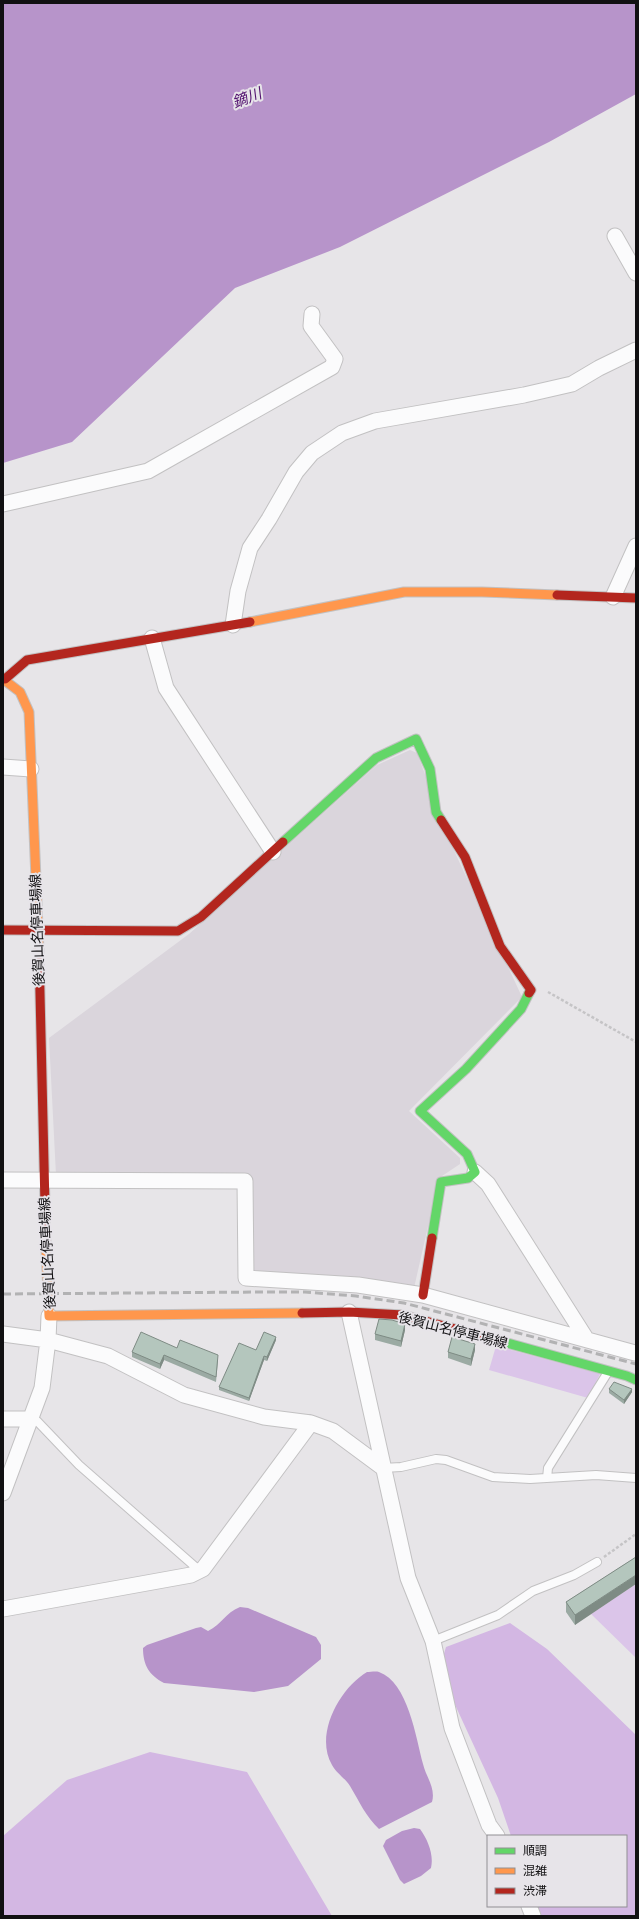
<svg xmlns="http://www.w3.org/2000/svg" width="639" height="1919" font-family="'Work Sans','Noto Sans JP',sans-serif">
<rect width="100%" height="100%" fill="#e7e5e8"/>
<path fill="#dad5dc" d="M410,750l7,3 34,91 71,153 -113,114 51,47v6l-21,14 -25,110 -72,-12 -60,-3 -28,1 -4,-4v-93l-194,-2 -7,-137 140,-104 188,-169z"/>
<path fill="#dbc5e9" d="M496,1346l104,28 -12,24 -99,-28z
M636,1584v74l-45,-44z"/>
<path fill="#d3b7e3" d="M510,1623l37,26 89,86v181h-96l-4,-10h90v-70h-115l-13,-38 -59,-128 7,-23z
M150,1752l97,20 85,144h-329v-80l64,-56z"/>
<path fill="#b794ca" d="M3,3h633v91l-87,48 -209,105 -105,41 -163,154 -69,21z
M240,1607l8,1 68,29 5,8v14l-33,27 -34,6 -90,-9c-15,-8 -21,-18 -21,-35l4,-3 49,-17 5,-1 7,4c14,-7 17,-18 32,-24z
M367,1672c3,0 9,-1 12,0 29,10 37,66 44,92 3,13 13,24 9,38l-53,27c-13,-12 -20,-28 -29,-43 -5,-8 -14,-13 -18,-21 -18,-31 8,-77 35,-93z
M414,1828l6,1c8,11 14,26 11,39l-10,8 -17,8 -4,-4 -17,-34 3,-6 16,-9z"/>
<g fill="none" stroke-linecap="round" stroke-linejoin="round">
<defs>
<path id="lane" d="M31,1419l6,2 42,44 121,106
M383,1468l18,-1 35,-8 10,1 47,17 37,2 66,-4 40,3
M547,1478l1,-10 60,-96
M433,1641l65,-26 35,-24 41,-16 23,-13"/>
<path id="street" d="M615,236l21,37
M3,504l145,-33 184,-104 3,-8 -24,-33 1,-12
M613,597l23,-51
M233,625l5,-34 12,-43 19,-29 27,-47 16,-19 30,-20 33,-12 149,-26 48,-11 27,-16 37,-18
M152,638l14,50 107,164
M3,767l28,2
M475,1172l13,12 99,156
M3,1180l242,1 1,97 112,7 65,10 212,58
M349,1312l59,266 25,63 19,87 37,97 8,11
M3,1334l45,6 60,16 76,39 80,22 47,6
M3,1419h28
M3,1493l39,-105 6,-48 1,-24
M3,1609l188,-34 12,-6 108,-146 22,8 50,37
M529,1906l4,10"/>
<path id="fast" d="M283,842l93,-84 40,-19 14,30 6,43 5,8
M432,1238l9,-56 27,-4 7,-6 -8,-18 -47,-43 46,-42 55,-60 8,-16
M478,1335l149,41 9,4"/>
<path id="slow" d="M250,622l154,-30h78l75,3
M3,679l17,13 9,20 10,239
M46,1248l3,68 253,-3"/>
<path id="jam" d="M557,595l79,3
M5,679l22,-19 223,-38
M441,820l24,37 35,89 31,44 -2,3
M3,930l175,1 23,-14 82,-75
M39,951l7,297
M423,1295l9,-57
M302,1313l47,-1 54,3 75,20"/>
</defs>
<use href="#lane" stroke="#c2c1c2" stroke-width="10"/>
<use href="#street" stroke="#c2c1c2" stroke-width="17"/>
<use href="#fast" stroke="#c2c1c2" stroke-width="11"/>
<use href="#slow" stroke="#c2c1c2" stroke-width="11"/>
<use href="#jam" stroke="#c2c1c2" stroke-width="11"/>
<path stroke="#c5c4c6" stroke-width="2.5" stroke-dasharray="3 2" stroke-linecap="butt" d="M548,992l88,50
M604,1557l32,-23"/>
<use href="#lane" stroke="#fbfbfc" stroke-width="8"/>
<use href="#street" stroke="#fbfbfc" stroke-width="15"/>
<use href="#fast" stroke="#63d668" stroke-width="9"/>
<use href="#slow" stroke="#ff974d" stroke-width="9"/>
<use href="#jam" stroke="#b3261e" stroke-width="9"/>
<path stroke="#b2b2b3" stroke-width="3" stroke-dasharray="8 4" stroke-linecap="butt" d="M3,1294l259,-2h43l51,4 48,7 232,61"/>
</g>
<path fill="#9baaa3" d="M405,1330l-4,17 -26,-7v-6z
M276,1340l-9,21 -3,-1 -15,41 -30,-11v-3l37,-37z
M177,1348l41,12 -2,22 -52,-22 -4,9 -28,-12v-5z
M475,1350l-4,16 -23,-8v-6z
M609,1389l23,3 -8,12 -15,-11z
M636,1557l-61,68 -9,-13v-10z"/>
<path fill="#7e8b84" d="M405,1324v6l-4,17v-6z
M276,1337v3l-9,21v-4z
M475,1344v6l-4,16v-7z
M164,1355v5l-4,9v-5z
M264,1356v4l-15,41v-3z
M632,1389v3l-8,12v-4z
M636,1575v9l-61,41v-10z"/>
<path fill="#b4c6bd" stroke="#7e8b84" d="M379,1319l13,1 13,4 -4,17 -26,-7z
M141,1332l36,16 3,-8 38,15 -2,22 -52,-22 -4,9 -28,-12z
M264,1332l12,5 -9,20 -3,-1 -15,42 -30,-11 20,-44 17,7z
M452,1337l23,7 -4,15 -23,-7z
M614,1382l18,7 -8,11 -15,-11z
M636,1557v18l-61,40 -9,-13z"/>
<g text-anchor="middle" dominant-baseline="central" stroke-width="4" stroke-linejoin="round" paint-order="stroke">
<g font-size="14" fill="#111012" stroke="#e7e4e9">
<text transform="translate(37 930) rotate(-92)">後賀山名停車場線</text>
<text transform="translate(47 1253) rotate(-93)">後賀山名停車場線</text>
<text transform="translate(453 1330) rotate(14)">後賀山名停車場線</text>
</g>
<g font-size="15" font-style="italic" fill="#51106e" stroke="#e7e4e9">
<text transform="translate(247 98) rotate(-21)">鏑川</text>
</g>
</g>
<rect width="639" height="1919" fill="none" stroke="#111012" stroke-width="8"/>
<rect x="487" y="1835" width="140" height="72" fill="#e7e4e9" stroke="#918f93"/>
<rect x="495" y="1848" width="20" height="6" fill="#63d668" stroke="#918f93"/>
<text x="523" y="1855" font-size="12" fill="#111012">順調</text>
<rect x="495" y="1868" width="20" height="6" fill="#ff974d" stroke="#918f93"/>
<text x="523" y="1875" font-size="12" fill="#111012">混雑</text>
<rect x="495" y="1888" width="20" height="6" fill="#b3261e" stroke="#918f93"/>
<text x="523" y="1895" font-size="12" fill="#111012">渋滞</text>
</svg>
